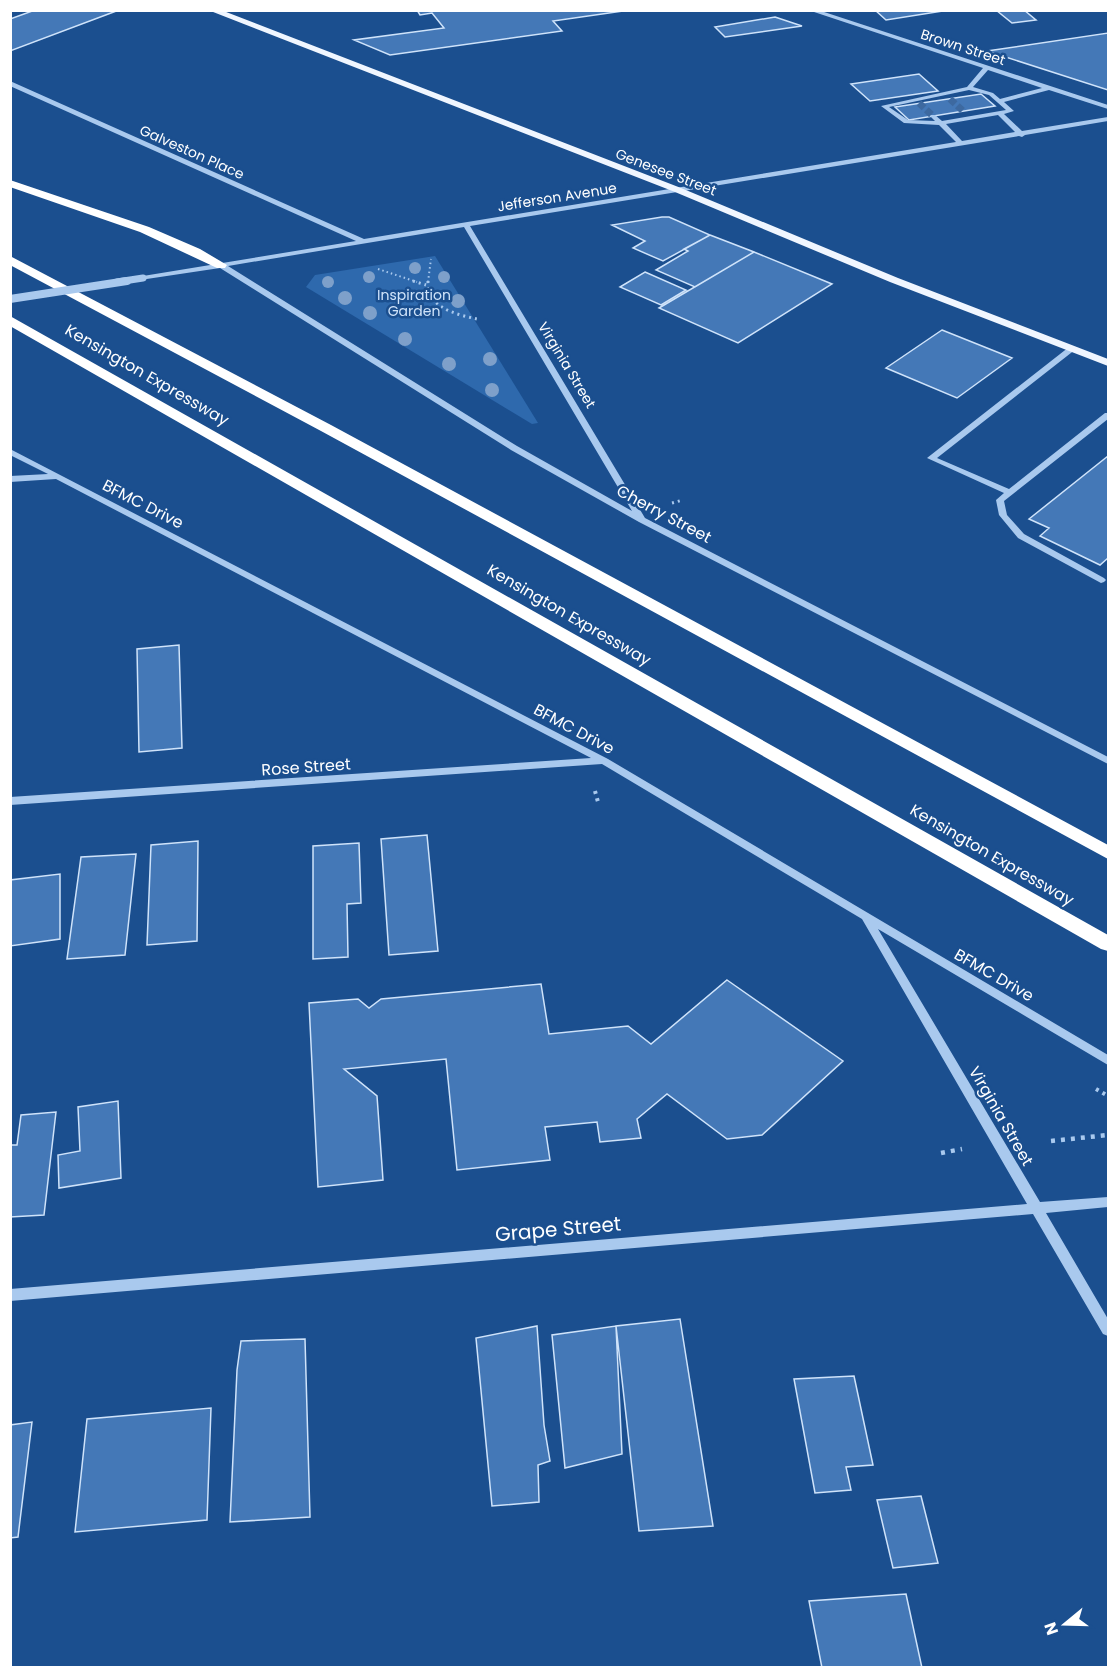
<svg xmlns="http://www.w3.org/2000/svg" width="1119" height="1678" font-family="Poppins,sans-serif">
<rect width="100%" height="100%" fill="#1b4f8f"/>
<path fill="#2e69ad" d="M435,256l103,167 -6,1 -226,-137 9,-12z"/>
<path fill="#4478b7" stroke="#cfe3fa" stroke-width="1.5" d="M35,10h84l-109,41v-32z
M417,10h213l-77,11 9,10 -172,24 -36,-15 90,-12 -12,-15 -12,2z
M875,10h74l-63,10z
M996,10h28l12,10 -24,3z
M775,17l27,9 -77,11 -10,-10z
M1108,33v57l-121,-39z
M919,74l19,17 -68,10 -19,-17z
M981,94l14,12 -86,14 -14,-13z
M662,217h7l41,18 -47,26 -30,-13 12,-7 -33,-16z
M710,235l44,17 -59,35 -39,-17 32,-19 -4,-2z
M754,252l78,32 -94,59 -79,-35z
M645,272l41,18 -25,15 -41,-18z
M942,330l70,28 -55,40 -71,-30z
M1108,456v102l-8,7 -60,-29 9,-8 -20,-9z
M179,645l3,103 -43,4 -2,-103z
M427,835l11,116 -49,4 -8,-116z
M198,841l-1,100 -50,4 4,-100z
M359,843l2,60 -14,1 1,53 -35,2v-113z
M136,854l-11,101 -58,4 14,-102z
M60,874v65l-50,7v-66z
M727,980l116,81 -81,74 -35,4 -60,-45 -30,25 4,19 -41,4 -3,-20 -52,5 5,33 -93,10 -11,-111 -102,10 33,27 6,84 -65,7 -9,-184 49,-4 11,9 12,-9 160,-15 8,50 79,-8 23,18z
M118,1101l3,77 -62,10 -1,-33 22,-4 -2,-44z
M56,1112l-12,103 -34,2v-72h7l4,-30z
M680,1319l33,207 -74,5 -23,-205z
M537,1326l7,99 6,36 -12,4 1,37 -47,4 -16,-168z
M616,1326l6,128 -57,14 -13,-133z
M305,1339l5,178 -80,5 7,-152 4,-29z
M854,1376l19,89 -27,2 5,23 -36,3 -21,-114z
M211,1408l-4,112 -132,12 12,-113z
M32,1422l-14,115 -8,1v-113z
M921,1496l17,67 -45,5 -16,-68z
M906,1594l16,74h-100l-13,-67z"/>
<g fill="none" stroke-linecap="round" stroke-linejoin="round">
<path stroke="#3d69a0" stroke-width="7" stroke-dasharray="7 3" stroke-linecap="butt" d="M950,99l13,12
M919,103l14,13"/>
<path stroke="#a9c9ee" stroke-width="2" stroke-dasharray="1.5 3" stroke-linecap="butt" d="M378,269l39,13
M428,282l3,-23"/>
<path stroke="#a9c9ee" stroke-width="3" stroke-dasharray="2 4" stroke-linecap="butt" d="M413,281l13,4
M428,281c-1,27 27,33 49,38
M672,503l11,-3"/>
<path stroke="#a9c9ee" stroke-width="4" stroke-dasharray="3 4.5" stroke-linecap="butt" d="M595,791l3,11
M1096,1089l12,7"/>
<path stroke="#a9c9ee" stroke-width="4.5" stroke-dasharray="4 6" stroke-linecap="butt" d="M1051,1141l57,-6
M941,1153l21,-4"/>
<path fill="#a9c9ee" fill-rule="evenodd" d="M808,10h10l290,95v4l-59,-19 -45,12 10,9 -10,3 18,17 86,-14v4l-83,14 -3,2 -3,-1 -549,90 175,292 463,239v7l-469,-242 -128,-72 -291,-182 -80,12v-4h3l213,-35 -346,-155v-5l354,158 592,-97 -17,-17 -35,-2 -23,-17 86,-19 16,-19zM988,70l54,18 -42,11 -7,-6 -20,-6zM969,90l20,5 17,15 -64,11 -7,-6h-4l-1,1 5,5 -27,-1 -19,-13zM998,115l17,17 -53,9 -16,-17zM464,227l168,284 -115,-65 -289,-180z
M1069,347h6l1,2 -139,109 72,31 96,-76h3v6l-104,82 3,14 17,19 80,44 2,2 -2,2 -3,1 -83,-45 -19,-23 -3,-15 8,-7 -77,-35z
M10,449l598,310 500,296v10l-230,-136 162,273 68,-5v10l-62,6 62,106v17l-5,-2 -70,-120 -1023,87v-12l1017,-85 -165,-285 -260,-155 -592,41v-8l581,-39 -535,-279 -46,3v-6l38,-2 -38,-19z"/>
<path fill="#f0f6ff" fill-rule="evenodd" d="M208,10h13l460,178 217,90 210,81v7l-218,-84 -215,-90z"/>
<path fill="#fff" fill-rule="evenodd" d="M10,180l139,47 51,22 27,16 -2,3h-8l-77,-36 -130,-45z
M10,256l321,169 777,420v14l-787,-428 -311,-166z
M10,316l1098,619v16l-7,-2 -1091,-623z"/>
<path stroke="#a9c9ee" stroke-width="7" d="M117,282l26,-4"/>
<path stroke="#a9c9ee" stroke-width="8" d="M10,299l117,-18"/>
</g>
<g fill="#7ea0ca">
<circle cx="415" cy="268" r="6"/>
<circle cx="369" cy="277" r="6"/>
<circle cx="444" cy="277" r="6"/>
<circle cx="328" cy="282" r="6"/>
<circle cx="345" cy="298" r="7"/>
<circle cx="458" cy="301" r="7"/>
<circle cx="370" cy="313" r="7"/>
<circle cx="405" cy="339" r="7"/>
<circle cx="490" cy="359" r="7"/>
<circle cx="449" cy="364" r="7"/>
<circle cx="492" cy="390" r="7"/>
</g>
<g text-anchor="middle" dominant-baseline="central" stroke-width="5" stroke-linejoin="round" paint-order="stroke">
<g font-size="14" fill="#fff" stroke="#1b4f8f">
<text transform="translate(963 47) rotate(18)">Brown Street</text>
<text transform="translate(192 152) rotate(24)">Galveston Place</text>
<text transform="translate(666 172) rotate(21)">Genesee Street</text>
<text transform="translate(557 197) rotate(-9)">Jefferson Avenue</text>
<text transform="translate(567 365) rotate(59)">Virginia Street</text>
</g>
<g font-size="14" fill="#cfe3fa" stroke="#1b4f8f">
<text x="414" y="295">Inspiration<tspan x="414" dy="16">Garden</tspan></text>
</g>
<g font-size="16" fill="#fff" stroke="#1b4f8f">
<text transform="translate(147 375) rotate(30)">Kensington Expressway</text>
<text transform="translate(143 504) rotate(27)">BFMC Drive</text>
<text transform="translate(664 514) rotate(28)">Cherry Street</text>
<text transform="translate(569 615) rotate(30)">Kensington Expressway</text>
<text transform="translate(574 729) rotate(28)">BFMC Drive</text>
<text transform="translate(306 767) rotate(-4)">Rose Street</text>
<text transform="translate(992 855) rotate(30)">Kensington Expressway</text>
<text transform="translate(994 975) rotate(30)">BFMC Drive</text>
<text transform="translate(1001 1116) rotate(60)">Virginia Street</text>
</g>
<g font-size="20" fill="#fff" stroke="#1b4f8f">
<text transform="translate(558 1229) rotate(-5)">Grape Street</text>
</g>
</g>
<rect width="1119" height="1678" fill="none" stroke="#ffffff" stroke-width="24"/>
<g transform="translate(1065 1624) rotate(251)" stroke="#1b4f8f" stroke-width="4.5" paint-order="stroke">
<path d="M0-4.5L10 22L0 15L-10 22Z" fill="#ffffff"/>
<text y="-9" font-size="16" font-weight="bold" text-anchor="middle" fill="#ffffff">N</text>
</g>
</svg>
